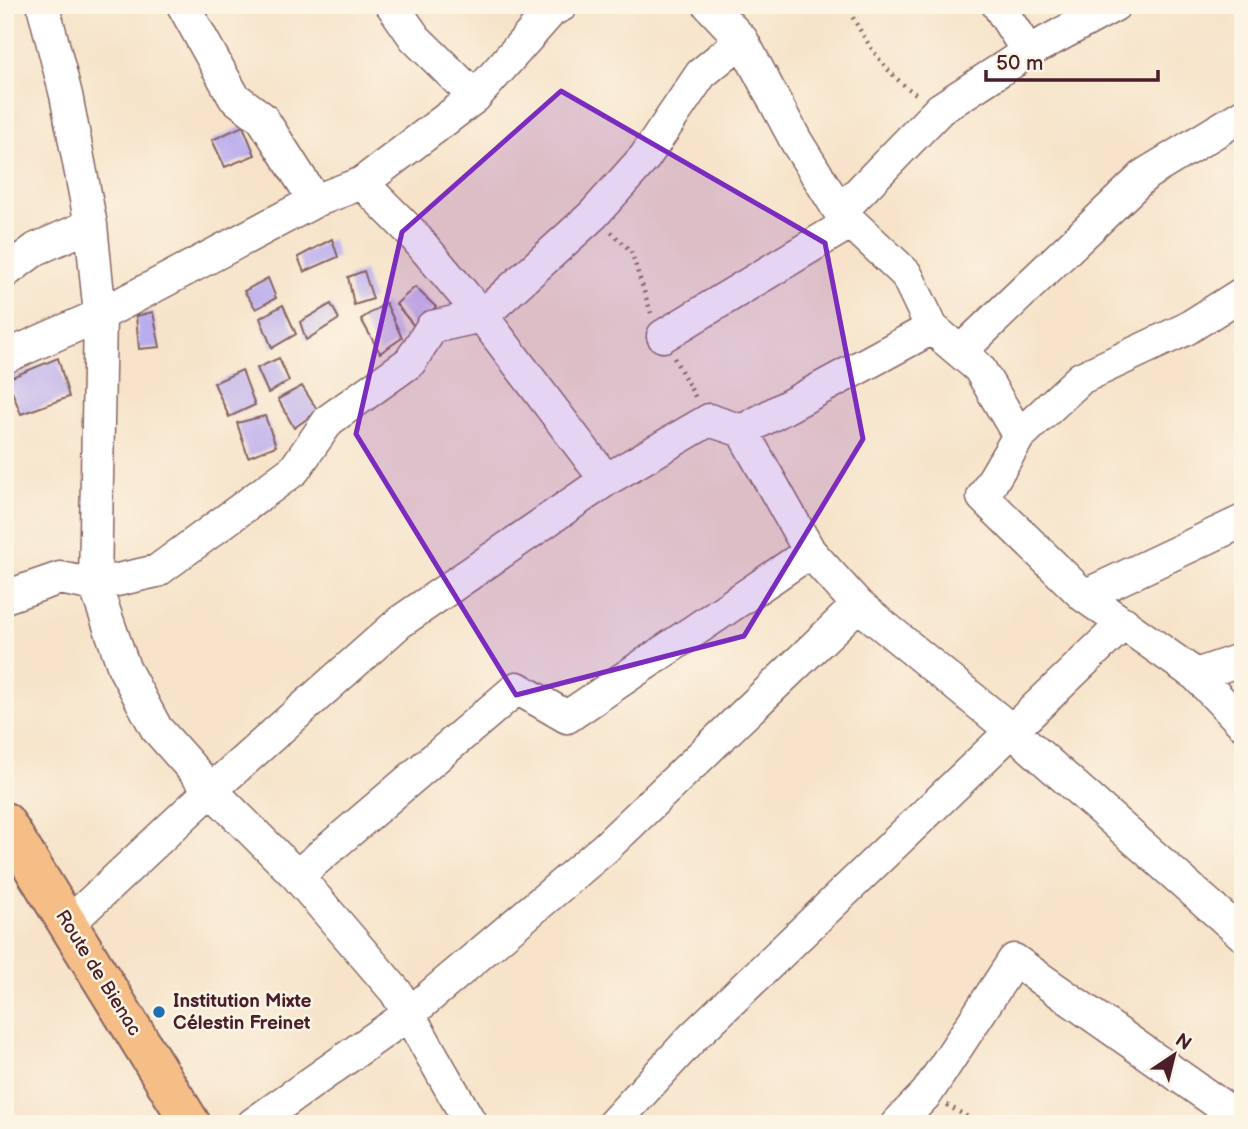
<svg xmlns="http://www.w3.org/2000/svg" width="1248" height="1129" font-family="'Balsamiq Sans',sans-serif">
<rect width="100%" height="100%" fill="#fcf5e5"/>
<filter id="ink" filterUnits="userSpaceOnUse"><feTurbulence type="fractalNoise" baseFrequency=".0143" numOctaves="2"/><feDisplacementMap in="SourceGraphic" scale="14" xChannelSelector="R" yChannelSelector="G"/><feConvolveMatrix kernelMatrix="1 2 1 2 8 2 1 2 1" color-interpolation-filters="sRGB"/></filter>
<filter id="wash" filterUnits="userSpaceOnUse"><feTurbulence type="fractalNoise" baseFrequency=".00686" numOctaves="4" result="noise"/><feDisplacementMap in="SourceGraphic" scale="28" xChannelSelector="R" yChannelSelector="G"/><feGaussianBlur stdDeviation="1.57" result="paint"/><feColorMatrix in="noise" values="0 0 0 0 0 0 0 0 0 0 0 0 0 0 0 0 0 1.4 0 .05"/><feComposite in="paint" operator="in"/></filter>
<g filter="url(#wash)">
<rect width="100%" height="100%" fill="#f6e3c9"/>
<g id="blocks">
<path fill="#baaded" d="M243,126l12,29 -30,12 -13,-27z
M332,239l6,18 -34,15 -6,-15z
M364,271l9,28 -19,6 -6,-28z
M268,278l8,20 -20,11 -12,-18z
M415,287l21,20 -22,19 -18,-22z
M386,303l16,35 -22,15 -19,-34z
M331,304l8,15 -33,21 -6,-18z
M283,305l13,29 -24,14 -12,-30z
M153,312l7,35 -21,2 -3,-33z
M58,358l11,39 -48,17 -14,-35z
M279,358l10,23 -21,12 -11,-25z
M242,370l13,35 -26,12 -15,-34z
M302,386l16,25 -24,17 -16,-29z
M265,416l11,30 -28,11 -11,-34z"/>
</g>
</g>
<g filter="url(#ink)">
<use href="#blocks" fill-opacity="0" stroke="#866462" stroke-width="2"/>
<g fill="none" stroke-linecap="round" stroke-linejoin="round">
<defs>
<path id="minor" d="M43,5l23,90 25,130 9,90 -5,270 29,83 32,60 55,62 86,86 99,116 75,132
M183,5l51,92 28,21 53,83
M392,5l23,33 60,59
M709,5l33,35 54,101 44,71 66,62 26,54 47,40 40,68 -36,61 101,99 112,79 47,49
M998,5l30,47
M840,212l100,-103 88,-57 87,-47
M5,272l31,-23 55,-24
M663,336l188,-114
M960,352l186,-178 97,-59
M5,357l95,-42 215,-114 47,-18 113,-86 77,-87 10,-5
M742,431l190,-103
M1019,436l62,-58 105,-49 57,-36
M606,480l-124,-164 111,-101 52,-58 56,-83 41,-34
M1084,596l159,-75
M5,597l55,-19 35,7 62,-14 137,-101 35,-50 81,-58 22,-35 50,-11 -71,-84 -49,-49
M1196,675l47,-16
M297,876l220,-188 50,29 243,-165
M68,924l143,-134 189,-168 206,-142 103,-60 33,11 68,121 48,53 153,125 232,205
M253,1124l156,-110 196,-166 253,-243
M613,1124l79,-86 432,-415
M897,1124l30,-31 87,-133 229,161"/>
<path id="major" d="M5,822l186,302"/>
</defs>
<use href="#minor" stroke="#866462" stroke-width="35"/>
<use href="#major" stroke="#866462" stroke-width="42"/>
<path stroke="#866462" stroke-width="4.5" stroke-dasharray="2 5" stroke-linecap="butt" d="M846,5c19,35 38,69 73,91
M611,232l20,19 20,62
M674,358l23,42
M947,1105l33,19"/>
<use href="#minor" stroke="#fff" stroke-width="32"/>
<use href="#major" stroke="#f6be87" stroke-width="38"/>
</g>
</g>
<path fill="#7b2cbf" fill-opacity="0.2" stroke="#7b2cbf" stroke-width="5" stroke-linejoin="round" d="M561,91l264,152 38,196 -119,197 -228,59 -160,-261 46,-202z"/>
<circle fill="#1f6fb2" stroke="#fcf5e5" stroke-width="2.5" cx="159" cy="1012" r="7"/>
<g text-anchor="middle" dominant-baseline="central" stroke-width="5" stroke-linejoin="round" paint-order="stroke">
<g font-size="19" fill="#4a1f2b" stroke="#fcf5e5">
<text transform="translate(98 973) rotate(58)">Route de Bienac</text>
</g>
<g font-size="19" font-weight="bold" fill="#4a1f2b" stroke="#fcf5e5" text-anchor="start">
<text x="173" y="1001">Institution Mixte<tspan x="173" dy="22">Célestin Freinet</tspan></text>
</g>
</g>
<rect width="1248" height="1129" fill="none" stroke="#fcf5e5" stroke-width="28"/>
<g transform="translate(1174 1055) rotate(35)" stroke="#fcf5e5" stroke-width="5" paint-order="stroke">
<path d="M0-5L12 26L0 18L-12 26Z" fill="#4a1f2b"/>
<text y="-10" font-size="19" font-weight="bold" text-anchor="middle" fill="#4a1f2b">N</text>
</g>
<path d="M986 70v10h172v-10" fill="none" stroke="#4a1f2b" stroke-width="3.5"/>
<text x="996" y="70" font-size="21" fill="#4a1f2b" stroke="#fcf5e5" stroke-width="5" paint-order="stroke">50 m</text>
</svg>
